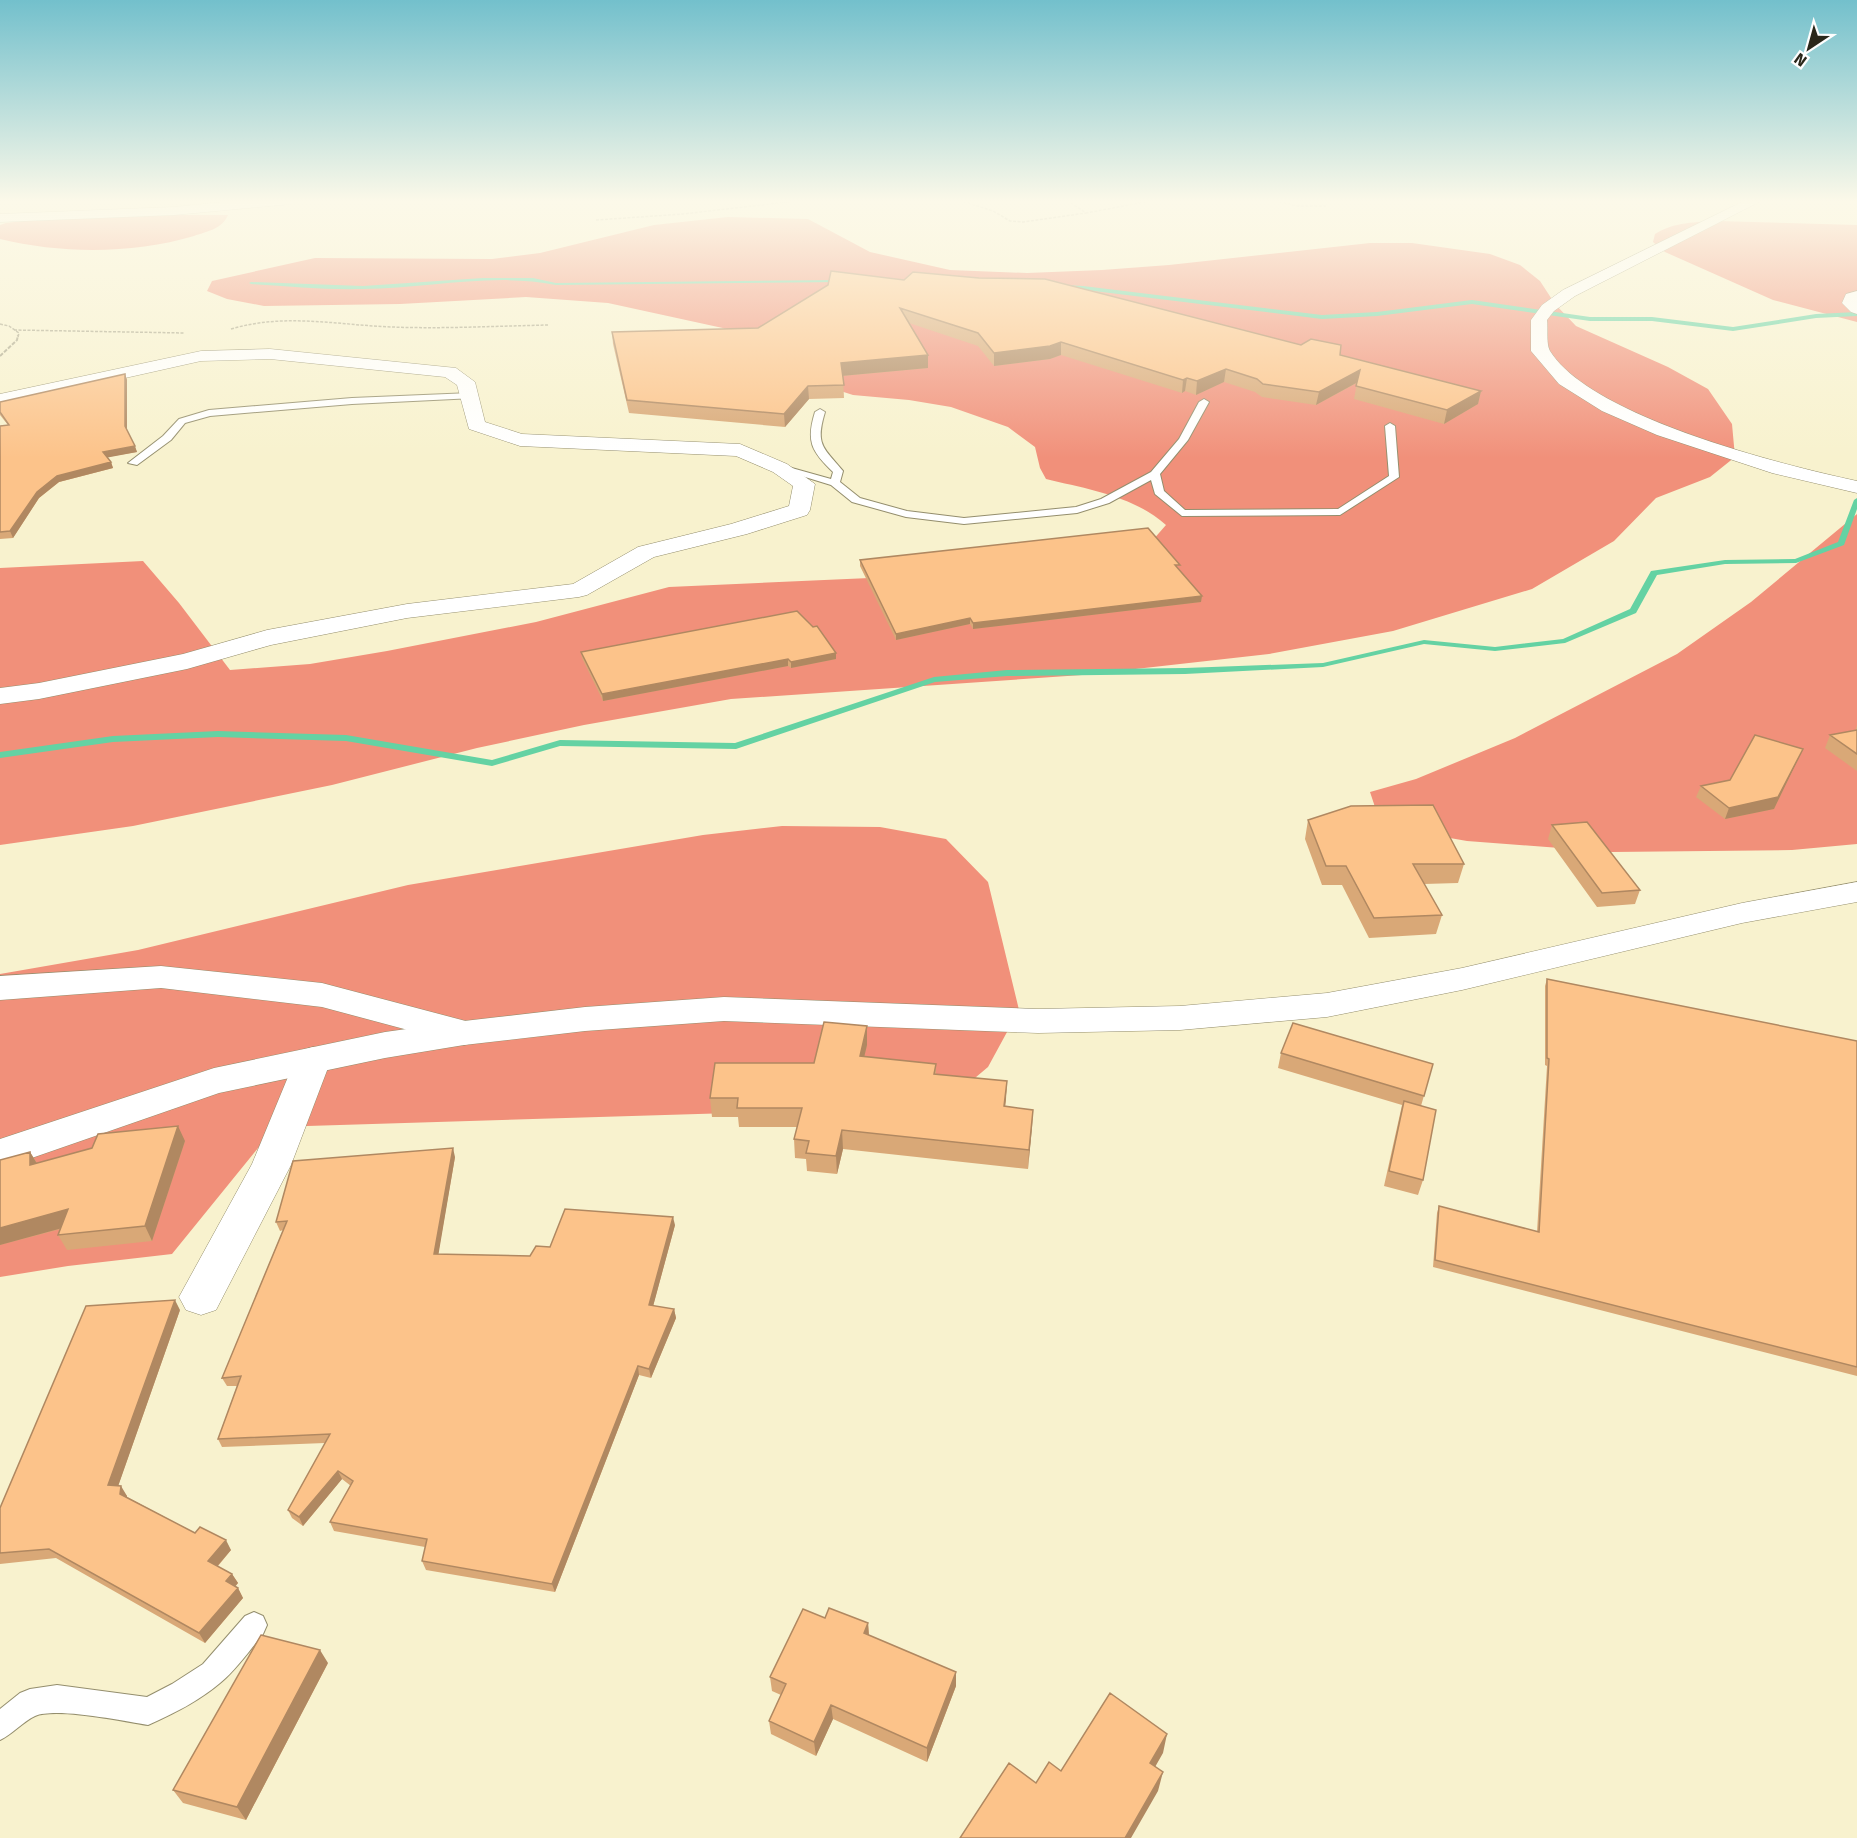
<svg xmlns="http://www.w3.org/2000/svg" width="1857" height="1838" font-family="'Fira Sans',sans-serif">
<rect width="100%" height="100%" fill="#f8f2ce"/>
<path fill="#f1907a" d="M162,215h66c-6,14 -20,16 -34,21 -61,18 -132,18 -194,3v-14l6,-2 49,-6z
M728,217l80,2 62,33 80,18 77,3 75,-3 67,-5 201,-22h42l78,11 30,11 20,16 15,23 21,22 92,41 40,22 24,35 3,33 -25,20 -54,21 -42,43 -82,48 -139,42 -124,23 -187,21 -351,24 -147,26 -107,23 -145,37 -199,41 -133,19v-277l143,-7 36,42 51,67 80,-6 77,-13 149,-29 133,-35 246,-11 237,-35 14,-16c-32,-29 -79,-36 -120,-46l-6,-11 -5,-21 -27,-20 -57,-20 -42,-7 -56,-5 -28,-9 -84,-54 -133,-29 -82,-6 -126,7 -136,2 -37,-7 -20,-8 5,-10 103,-23 177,1 48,-6 114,-28z
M1718,221l139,4v97l-84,-22 -108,-48 -12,-10 2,-8c19,-12 41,-12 63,-13z
M1857,514v330l-65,6 -180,2 -145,-11 -57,-10 -34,-21 -6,-18 46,-13 99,-41 162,-84 74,-52z
M782,826l98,1 66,12 42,43 31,128 -31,57 -44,37 -151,7 -518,16 -103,127 -104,12 -68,11v-303l138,-24 270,-65 295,-50z"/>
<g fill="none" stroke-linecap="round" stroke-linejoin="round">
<path fill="#64d2a3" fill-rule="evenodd" d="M483,278h50l23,5 285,-3 2,1 -2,1 -285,3c-64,-13 -129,4 -194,4 -37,1 -74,-3 -111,-5l-2,-1 2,-1 112,4z
M1063,285l20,1 239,29 55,-3 95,-12 118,17h62l81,10 83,-13 41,-2v4l-41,2 -83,13 -81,-10h-62l-118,-17 -95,12 -55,3 -261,-32z
M1857,498v11l-13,36 -48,18 -71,1 -68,11 -21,38 -71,30 -70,8 -71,-7 -101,23 -138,7 -178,2 -72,6 -199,67 -176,-3 -68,20 -146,-25 -128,-4 -105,5 -113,16v-6l113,-16 105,-5 128,4 146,25 68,-20 175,3 199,-66 73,-7 178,-2 138,-5 101,-23 71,7 68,-8 67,-30 21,-38 74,-11 70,-1 43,-17 16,-42z"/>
<defs>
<path id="service" d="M471,393l3,1v4l-122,6 -142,12 -25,7 -14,17 -34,25 -9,-2 35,-27 16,-17 30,-9 143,-12z
M1204,399l5,3 -21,38 -28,34 4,17 21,19 153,-1 51,-33 -4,-50 5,-3 5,3 4,51 -59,38 -158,1 -27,-22 -4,-14 -42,23 -32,10 -113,11 -58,-7 -54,-15 -21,-17 -55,-17 5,-3 50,14 2,-7c-22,-21 -27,-31 -18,-60l5,-3 5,3c-10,33 -2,35 18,59l-3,11 20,16 47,13 57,7 112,-11 25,-8 50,-27 28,-33 20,-37z
M254,1612l9,4 4,9 -4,9c-13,16 -27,36 -43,49 -21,18 -47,31 -72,42 -25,-4 -92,-18 -113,-9 -13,6 -22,18 -35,24v-31l20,-16 10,-4 27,-4 90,12 25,-13 31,-20 42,-48z"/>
<path id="minor" d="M244,200h53l-6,4 -117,11 -174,7v-8l174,-7z
M1857,291v23l-6,-2 -9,-9 4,-9z
M270,349l186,19 19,14 10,40 37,12 218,10 47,20 28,20 -5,26 -3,5 -60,19 -93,23 -67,38 -8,2 -172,21 -136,27 -84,24 -148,30 -39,5v-16l39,-5 144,-29 84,-24 140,-26 166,-20 65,-37 93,-23 58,-18 4,-20 -20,-14 -37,-16 -216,-10 -51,-17 -12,-44 -12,-8 -175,-18 -69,2 -201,45v-12l201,-43z
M161,966l161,17 155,41 5,9 -5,9 -13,3 -142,-38 -161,-19 -161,12v-24z
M313,1047l13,4 5,9 -40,105 -75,145 -15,5 -15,-5 -7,-13 73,-133 43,-104 5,-9z"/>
<path id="tertiary" d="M1746,200h17l-188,96 -21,15 -7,9c1,9 -1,24 3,31 41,66 232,114 307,130v12l-85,-20 -115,-38 -55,-24 -43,-27 -28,-33v-31l11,-15 21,-15z
M1857,882v20l-115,21 -280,67 -135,27 -147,13 -142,3 -314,-12 -139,10 -121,14 -79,13 -166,35 -219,76v-30l214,-71 171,-36 79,-11 121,-14 139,-10 314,12 142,-3 147,-13 135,-25 280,-65z"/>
</defs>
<use href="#service" stroke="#948e6d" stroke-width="2"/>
<use href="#minor" stroke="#948e6d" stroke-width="1"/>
<use href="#tertiary" stroke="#948e6d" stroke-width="1"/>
<path stroke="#aba68b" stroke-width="1.5" stroke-dasharray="3 1.5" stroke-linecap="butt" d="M959,200l34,11 17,10 13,1 63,-9
M1067,200l19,13 70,-13
M1270,200l28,6h28
M596,220l87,-6 121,-14
M0,324l9,2 10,7 -1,4
M231,329c54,-16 106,-4 161,-2 52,2 105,-1 157,-2
M14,330l171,3"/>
<path stroke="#aba68b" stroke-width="2" stroke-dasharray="4 1.5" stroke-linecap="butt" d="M0,356l17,-16 1,-5"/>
<use href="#service" fill="#fff" fill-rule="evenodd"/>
<use href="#minor" fill="#fff" fill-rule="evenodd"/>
<use href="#tertiary" fill="#fff" fill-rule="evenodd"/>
</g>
<path fill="#d9a877" d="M828,285l512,70 141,36 -3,13 -34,20 -90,-25 3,-16 -41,22 -54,-8 -7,-5 -31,-10 -28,13 -11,-4 -3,2 -121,-38 -11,4 -56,7 -16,-20 -69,-23 19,45 -85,8 1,22 -35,1 -24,28 -156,-14 -16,-69 -1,-12 146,-4z
M125,374l2,6v50l10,22 -30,5 4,5 2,6 -54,14 -20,16 -26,40 -13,1v-113l8,-1 -8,-10v-13z
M860,560l319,10 23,26 -1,6 -228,27 -3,-5 -74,16 -36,-74z
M581,652l255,7 -45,9 -3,-2 -185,35 -21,-43z
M1857,725v46l-32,-23 5,-13 25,-4z
M1803,749l-29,60 -49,10 -29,-22 5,-11 29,-6z
M1308,820l156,44 -6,19 -34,1 18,31 -6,19 -67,4 -27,-53h-20l-17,-46z
M1552,825l88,65 -5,14 -38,3 -49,-68z
M1547,979l310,62v335l-424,-109 4,-54 2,-7 98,26 10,-166 -2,-1v-79z
M867,1026v19l-3,12 72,7v10l71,7 -2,26 28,3 -5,59 -185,-20 -6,25 -30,-3 -1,-12 -11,-1 -1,-19 3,-12h-58l-1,-10h-26l-2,-19 104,-35z
M1281,1053l152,11 -12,42 2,74 -5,15 -34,-9 18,-81 -124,-37z
M185,1141l-33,100 -85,9 -9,-15 3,-6 -61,16v-85l30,-8 7,11z
M455,1157l-17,97 92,2 20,-9 125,-22 -22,81 21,3 2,9 -25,60 -12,-3 -84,217 -129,-22 -4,-9 3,-14 -91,-16 -4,-9 21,-36 -9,-7 -39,47 -11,-8 -4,-8 37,-67 -103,4 -4,-8 19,-53h-10l-5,-8 61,-148 -3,1 -4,-9z
M180,1310l-62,176 9,10v1l68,36 36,17 -13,16 14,8 6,9 -3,4 3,1 5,10 -38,45 -149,-85 -56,6v-56z
M825,1618l43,5 1,12 87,51 -29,76 -94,-43 -17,37 -45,-22 -2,-13 12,-26 -9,-4 -2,-14z
M328,1663l-82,157 -63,-17 -10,-13z"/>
<path fill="#b08861" d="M1061,342v13l-11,4 -56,7v-13z
M928,355v13l-87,8v-13z
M1226,369l-2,13 -28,13 1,-14z
M1360,370l-2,12 -42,23 3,-13z
M125,374l2,6v52l-2,-6z
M1187,378l-2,13 -3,2 1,-13z
M808,386l1,13 -24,28 -1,-13z
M1481,391l-3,13 -34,20 3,-14z
M135,446l2,6 -32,6 -2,-6z
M111,462l2,6 -54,14 -20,16 -26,40 -3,-7 27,-39 20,-16z
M1202,596l-1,6 -228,27v-6z
M970,618v6l-74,16v-6z
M836,653v6l-45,9v-6z
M788,659v7l-185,35 -1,-7z
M1803,749l-29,60 -49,10 4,-11z
M867,1026v19l-7,30v-19z
M1007,1081l-1,18 -3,26 1,-19z
M1033,1110l-1,18 -4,41 1,-19z
M178,1126l7,15 -33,100 -7,-15z
M842,1130l1,19 -6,25 -1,-18z
M453,1148l2,9 -18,106 -3,-9z
M30,1152l9,15 -9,-2z
M68,1209l9,15 -77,21v-17z
M673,1217l2,8 -24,89 -2,-9z
M175,1300l5,10 -65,185 -7,-10z
M674,1309l2,9 -25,60 -2,-9z
M638,1366l1,9 -84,217 -3,-8z
M338,1471l4,8 -39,47 -4,-9z
M121,1486l6,10v7l-7,-9z
M226,1540l5,10 -17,20 -6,-9z
M232,1574l6,9 -7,8 -5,-10z
M238,1588l5,10 -38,45 -6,-10z
M868,1623l1,14 -5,-4z
M320,1650l8,13 -82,157 -9,-13z
M956,1672v14l-29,76v-14z
M831,1705l2,14 -17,37 -2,-14z
M1167,1734l-4,19 -17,30 4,-20z
M1163,1772l-5,19 -27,47h-6z"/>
<path fill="#fcc38a" stroke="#b08861" stroke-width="1.5" d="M831,271l73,9 9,-8 66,6 66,1 256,66 10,-6 30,6 -1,10 141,36 -34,19 -91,-24 4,-16 -41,22 -56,-8 -6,-5 -31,-10 -29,12 -10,-3 -4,2 -122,-38 -11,4 -56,7 -16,-20 -78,-25 28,47 -87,8 3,22 -36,1 -24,28 -157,-14 -15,-68 146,-4 70,-43z
M125,374v52l10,20 -32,6 8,10 -54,14 -20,16 -27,39 -10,1v-106l9,-1 -9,-13v-10z
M1148,528l32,37h-5l27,31 -229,27 -3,-5 -74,16 -36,-74z
M797,611l16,16 4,-1 19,27 -45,9 -3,-3 -186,35 -21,-42z
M1857,730v24l-27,-19z
M1755,735l48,14 -25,48 -49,11 -28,-22 29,-6z
M1433,805l31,59h-51l29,51 -68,3 -28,-52h-20l-18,-46 43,-14z
M1587,822l53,68 -38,3 -50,-68z
M1547,979l310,62v326l-422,-107 4,-54 100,26 10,-173 -2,-1z
M824,1022l43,4 -7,30 76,8 -2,10 73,7 -3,25 29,4 -4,40 -187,-20 -6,26 -30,-3 3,-12 -15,-2 8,-31h-65l1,-10h-28l5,-35h99z
M1293,1023l140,41 -9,32 -143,-43z
M1404,1101l32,9 -13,70 -34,-9z
M178,1126l-33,100 -87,9 10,-26 -68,19v-68l30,-8v13l62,-17 6,-14z
M453,1148l-19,106 96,2 6,-10 14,1 15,-38 108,8 -24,88 25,4 -25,60 -11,-3 -86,218 -130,-23 5,-22 -97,-17 23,-41 -15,-10 -39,46 -11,-7 42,-76 -112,5 23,-63 -19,2 65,-157 -11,1 17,-61z
M175,1300l-67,185 13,1 -1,8 75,39 5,-6 26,13 -18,21 24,13 -6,7 12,7 -39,45 -150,-84 -49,4v-45l86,-202z
M829,1608l39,15 -4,10 92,39 -29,76 -96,-43 -17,37 -45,-21 17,-37 -16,-7 33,-68 22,9z
M261,1635l59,15 -83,157 -64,-17z
M1110,1693l57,41 -17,29 13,9 -38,66h-165l49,-75 27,20 13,-21 12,9z"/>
<linearGradient id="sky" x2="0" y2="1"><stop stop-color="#73c0cc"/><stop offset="0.44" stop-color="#fcf9e9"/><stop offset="1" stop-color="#fcf9e9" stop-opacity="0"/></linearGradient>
<rect width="1857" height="458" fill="url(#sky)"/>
<g transform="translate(1809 48) rotate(216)" stroke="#fefefe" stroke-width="4.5" paint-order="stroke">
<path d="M0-4.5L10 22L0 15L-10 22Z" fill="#2a271a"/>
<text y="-9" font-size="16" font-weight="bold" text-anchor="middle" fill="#2a271a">N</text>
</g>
</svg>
